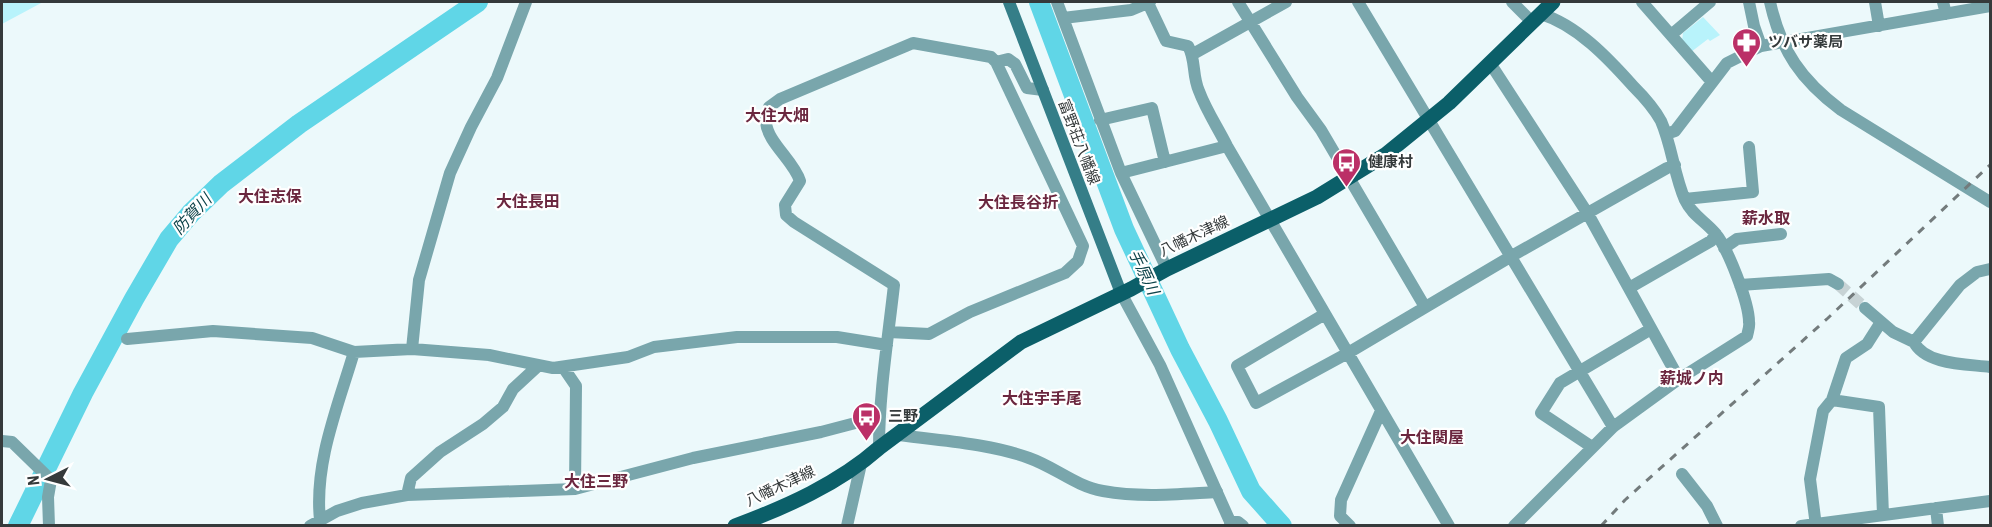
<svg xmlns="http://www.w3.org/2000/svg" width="1992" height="527" font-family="'Roboto Condensed','Noto Sans JP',sans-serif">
<rect width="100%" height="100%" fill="#ecf9fb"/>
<path fill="#b8f3fb" d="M2,2h41l-41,22z
M1703,17l17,18 -10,6 -2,-2 -17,13 -9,-11 1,-8z"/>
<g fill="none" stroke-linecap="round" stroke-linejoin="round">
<path stroke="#60d6e7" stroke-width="20" d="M1039,2l85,227 56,120 38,72 33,70 31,35
M18,526l65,-133 51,-94 35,-60 22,-26 30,-29 78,-60 179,-122"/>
<path stroke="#c7d3d5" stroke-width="12" stroke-dasharray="12 6" stroke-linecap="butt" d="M1838,284l27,24"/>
<path stroke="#79a6ac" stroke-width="12" d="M1057,2l64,171 46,96
M1238,2l59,95 24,33 104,177
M1358,2l255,425
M1512,2l20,20
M1642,2l70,80
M1749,2l5,24 7,20
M1875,2l4,24
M1943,2l3,12
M1148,3l18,38 22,5c8,13 4,30 11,45 7,19 19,37 28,55l222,380
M1063,18l68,-8 19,-8
M1671,35l39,-33
M1193,54l93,-52
M996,62l12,-3 7,5 12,24 16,2
M1490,63l98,151 91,165
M1100,120l52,-12 13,54
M1666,134l9,-3 52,-68 34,-17 229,-40
M1121,173l106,-27
M1685,199l68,-7 -4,-45
M1724,248l13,-9 44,-5
M1740,285l89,-6 9,5
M1629,288l82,-47 5,-7
M1865,308l28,24 21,10 46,-57 17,-13 13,-3
M1325,314l-88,52 19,37 92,-50 162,-96 157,-89 8,-3
M127,339l86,-8 99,7 42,14 58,-3 77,6 64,13 75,-11 26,-10 83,-10h100l50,8
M1914,342c11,23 54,22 76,25
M412,349l7,-69 31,-107 21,-46 26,-49 29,-76
M563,367l13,19 -1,103
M1832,400l47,7 4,108
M899,435c42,6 89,8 130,23 26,9 46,28 74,33 38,7 76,3 114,1
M2,441l10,1 39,38 -3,17 1,29
M1592,447l-51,-34 19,-30 91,-54
M879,448c0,-54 9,-109 15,-163l-100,-63 -8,-7 -1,-10 15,-24c-6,-20 -33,-39 -34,-59 0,-5 2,-10 3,-15l11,-8 133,-56 78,14 5,5 87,184 -5,15 -13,12 -95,39 -41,22 -40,-2
M1682,474l25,32 10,20
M407,495l4,-17 29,-26 43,-28 20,-17 10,-18 26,-24
M1936,508l2,18
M320,520c-6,-57 18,-114 34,-168
M1230,522h8l5,4
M310,526l27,-15 25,-8 45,-8 168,-6 118,-31 128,-26 42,-11h16
M1350,526l-10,-10 1,-16 40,-89
M1514,526l99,-99 66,-48 68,-43c1,-5 3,-10 2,-14 0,-19 -21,-74 -34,-89 -10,-12 -23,-18 -30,-33 -11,-25 -13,-54 -24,-79 -7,-13 -18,-25 -28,-35 -25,-28 -56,-61 -92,-72
M1801,526l189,-25
M1816,526l-6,-47 13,-68 9,-11 14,-42 21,-14 14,-22"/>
<path stroke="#79a6ac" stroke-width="12" d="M1770,2c11,49 31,78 71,108l149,92
M1121,293l39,72 72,161
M847,526l14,-62"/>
<path stroke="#357e88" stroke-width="12" d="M1009,2l112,291"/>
<path stroke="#0b5f69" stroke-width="15" d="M735,526c51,-19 103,-42 144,-78l142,-106 110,-53 36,-20 150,-72 68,-42 64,-52 104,-101"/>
<path stroke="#737b7c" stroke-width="3" stroke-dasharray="8 8" stroke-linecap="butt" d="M1601,526l24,-26 203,-182 162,-153"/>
</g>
<defs>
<symbol id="pharmacy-pin" viewBox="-11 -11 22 30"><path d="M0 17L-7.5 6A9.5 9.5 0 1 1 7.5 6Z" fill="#bb3067" stroke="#fff"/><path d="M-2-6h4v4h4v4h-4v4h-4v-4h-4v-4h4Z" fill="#fff"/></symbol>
<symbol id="bus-pin" viewBox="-11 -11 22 30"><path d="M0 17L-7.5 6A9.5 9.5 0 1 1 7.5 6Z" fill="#bb3067" stroke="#fff"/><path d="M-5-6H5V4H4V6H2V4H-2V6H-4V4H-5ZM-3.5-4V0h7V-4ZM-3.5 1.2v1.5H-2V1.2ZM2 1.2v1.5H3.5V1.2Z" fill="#fff"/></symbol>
</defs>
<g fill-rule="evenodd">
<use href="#pharmacy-pin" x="1730" y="26" width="33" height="45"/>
<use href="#bus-pin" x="1330" y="146" width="33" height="45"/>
<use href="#bus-pin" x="850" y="400" width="33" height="45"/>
</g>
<g text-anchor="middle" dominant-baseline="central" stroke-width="4.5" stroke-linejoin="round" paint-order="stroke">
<g font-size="15" font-weight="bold" fill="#353a3b" stroke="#fff" text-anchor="start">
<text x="1768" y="42">ツバサ薬局</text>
<text x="1368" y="162">健康村</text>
<text x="888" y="416">三野</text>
</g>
<g font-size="15" fill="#353a3b" stroke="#fff">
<text transform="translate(1079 142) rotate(69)">富野荘八幡線</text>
<text transform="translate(1194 236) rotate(-25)">八幡木津線</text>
<text transform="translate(780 486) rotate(-25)">八幡木津線</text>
</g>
<g font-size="16" font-weight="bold" fill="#6b273f" stroke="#fff">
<text x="777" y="115">大住大畑</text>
<text x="270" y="196">大住志保</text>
<text x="528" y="201">大住長田</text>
<text x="1018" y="202">大住長谷折</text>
<text x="1766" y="218">薪水取</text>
<text x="1692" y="378">薪城ノ内</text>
<text x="1042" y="398">大住宇手尾</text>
<text x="1432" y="437">大住関屋</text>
<text x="596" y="481">大住三野</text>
</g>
<g font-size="16" font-style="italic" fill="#0d434a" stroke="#fff">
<text transform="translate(192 214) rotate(-47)">防賀川</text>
<text transform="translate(1144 272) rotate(65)">手原川</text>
</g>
</g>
<rect width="1992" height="527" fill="none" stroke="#353a3b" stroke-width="6"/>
<g transform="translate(48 479) rotate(264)" stroke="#ffffff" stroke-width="4.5" paint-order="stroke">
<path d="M0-4.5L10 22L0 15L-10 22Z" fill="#353a3b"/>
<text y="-9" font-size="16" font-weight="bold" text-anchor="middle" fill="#353a3b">N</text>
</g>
</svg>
